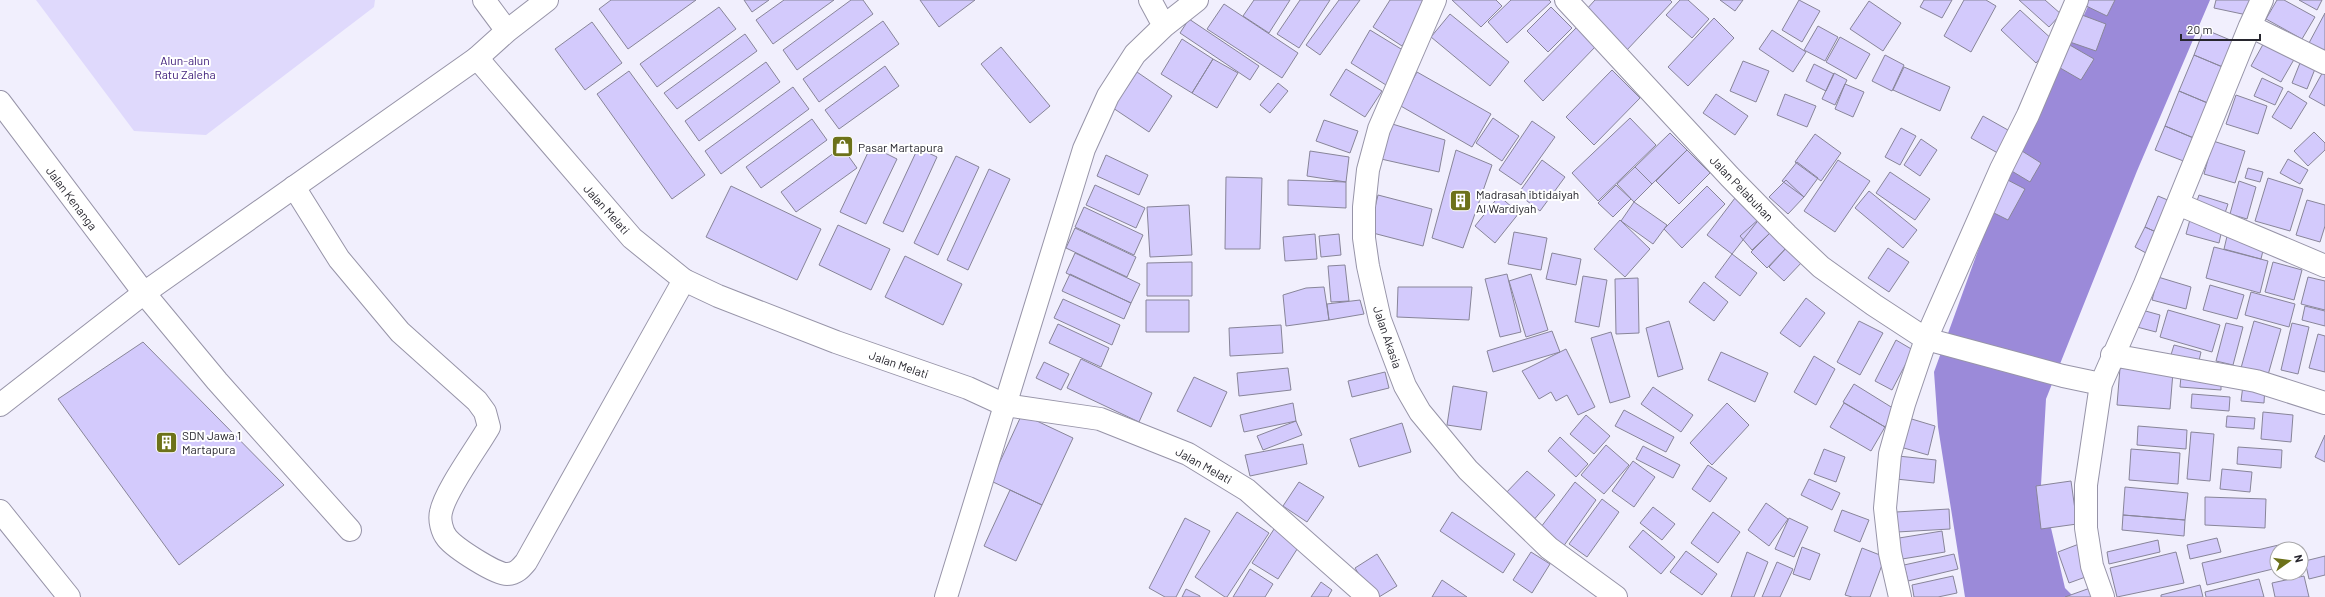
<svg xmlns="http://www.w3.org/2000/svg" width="2325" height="597" font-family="Barlow,sans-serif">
<rect width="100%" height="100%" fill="#f1effd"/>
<path fill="#dfd9fc" d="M36,0h339l-1,7 -168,128 -72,-4z"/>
<path fill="#9b8ad9" d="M2091,0h119l-73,171 -91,228 -5,86 24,103 9,9h-109l-27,-170 -4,-55 58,-160z"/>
<path fill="#d3cafc" stroke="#888599" d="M611,0h85l-68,49 -29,-40z
M744,0h25l-17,12z
M784,0h50l-61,44 -17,-24z
M851,0h12l10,14 -76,56 -14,-20z
M920,0h55l-36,27z
M1254,0h36l-21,33 -26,-17z
M1300,0h30l-31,48 -22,-14z
M1339,0h21l-40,55 -14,-10z
M1390,0h41l-29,46 -29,-19z
M1452,0h44l6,6 -21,21z
M1511,0h38l2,2 -44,41 -19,-21z
M1595,0h75l2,2 -46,49 -41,-40z
M1680,0h8l21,19 -17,19 -26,-23z
M1720,0h23l-8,11z
M1799,0l21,11 -18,31 -20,-12z
M1924,0h28l-10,18 -22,-11z
M1964,0h22l10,6 -25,46 -27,-16z
M2019,0h26l16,14 -12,13z
M2081,0h34l-8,16 -27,-13z
M2216,0h34l-3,15 -33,-7z
M2277,0h7l31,17 -13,22 -36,-20z
M2299,0h23l-5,10z
M1869,1l32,22 -18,28 -33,-22z
M1224,4l74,49 -16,25 -75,-49z
M719,7l17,22 -79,58 -17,-23z
M1551,7l21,21 -24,24 -21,-21z
M2020,10l35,32 -19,21 -35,-33z
M2074,12l32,12 -10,27 -32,-11z
M2325,13v36l-1,3 -15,-9z
M1450,14l59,48 -19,24 -59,-49z
M1714,18l20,20 -46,48 -20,-19z
M1189,19l70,47 -9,14 -70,-47z
M883,21l16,23 -80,58 -16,-23z
M592,22l30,41 -37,27 -30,-41z
M1818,26l20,11 -13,24 -21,-11z
M1577,27l19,19 -53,55 -19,-20z
M2204,29l31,13 -10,26 -31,-13z
M1370,30l36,22 -20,33 -35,-22z
M1772,30l34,22 -13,20 -34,-23z
M745,34l12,17 -80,58 -13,-16z
M1840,37l30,17 -14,25 -30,-17z
M1182,39l31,20 -21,34 -31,-19z
M2266,39l30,17 -15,26 -30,-16z
M2068,44l26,15 -13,21 -26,-15z
M1001,47l49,59 -20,17 -49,-59z
M1885,55l19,10 -12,26 -20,-10z
M2194,55l31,13 -15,36 -31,-13z
M2302,58l15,6 -10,25 -15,-6z
M1213,59l25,14 -21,35 -25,-15z
M1743,61l26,10 -13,31 -26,-11z
M766,62l14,20 -81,59 -14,-20z
M1814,64l20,10 -8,17 -20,-10z
M885,66l14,20 -60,43 -14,-19z
M1904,67l46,20 -10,24 -47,-21z
M2325,68v38l-16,-9z
M1346,69l36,22 -17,26 -35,-22z
M1612,70l28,28 -46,47 -28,-28z
M629,71l76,104 -33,24 -75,-105z
M1137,72l35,24 -23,36 -36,-24z
M1417,72l74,42 -19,33 -73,-42z
M1834,73l13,7 -12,25 -13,-6z
M2262,78l21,10 -8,17 -21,-9z
M1278,83l10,8 -18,22 -10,-8z
M1845,84l19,8 -11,25 -18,-8z
M793,87l16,22 -88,65 -16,-23z
M2179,91l31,13 -14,35 -31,-13z
M2288,91l19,12 -16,26 -19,-12z
M1716,94l32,22 -13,19 -32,-22z
M1785,94l31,12 -9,21 -30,-12z
M2236,95l31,11 -9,28 -32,-10z
M1983,116l32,18 -12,22 -32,-18z
M1493,118l26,18 -17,25 -26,-18z
M1630,118l26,27 -58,56 -26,-28z
M812,119l15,21 -66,48 -15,-21z
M1324,120l34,11 -8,22 -34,-12z
M1532,121l23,16 -34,48 -22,-15z
M1389,123l56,17 -6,32 -58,-13z
M2165,126l31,13 -10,23 -31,-12z
M1901,128l15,8 -16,29 -15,-8z
M2314,132l11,11v7l-17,16 -14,-15z
M1670,133l17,17 -35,34 -17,-17z
M1815,134l26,19 -20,28 -26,-19z
M1921,139l16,11 -17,26 -16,-11z
M2213,141l32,10 -10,32 -31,-9z
M871,146l26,13 -31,65 -26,-12z
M842,147l15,21 -61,44 -15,-20z
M918,148l19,9 -34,75 -20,-9z
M1456,150l36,15 -29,83 -31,-10z
M1687,150l23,23 -31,31 -23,-23z
M1310,151l39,6 -3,25 -39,-6z
M2022,151l19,12 -11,19 -20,-12z
M1106,155l42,20 -9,20 -42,-19z
M956,156l23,11 -41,88 -24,-12z
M2288,159l20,11 -8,14 -20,-11z
M1542,160l23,17 -25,34 -22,-17z
M1838,160l32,21 -35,51 -31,-21z
M1797,162l21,16 -14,19 -22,-16z
M1635,167l17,17 -18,18 -17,-18z
M2248,168l15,4 -3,10 -15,-4z
M989,169l21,10 -42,91 -21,-10z
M1890,172l40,27 -15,21 -39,-27z
M1226,177l36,1 -2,71h-35z
M2002,177l23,12 -17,31 -22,-11z
M2268,178l35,11 -13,42 -35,-10z
M1288,180l58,2v26l-58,-3z
M1786,180l18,17 -16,17 -19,-17z
M2239,181l17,6 -9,32 -17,-5z
M1095,185l50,23 -9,20 -50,-23z
M1616,185l15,14 -18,18 -15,-14z
M731,186l90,43 -24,51 -91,-43z
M1707,186l18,18 -43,44 -18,-19z
M1869,191l48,39 -14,18 -48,-40z
M1378,195l54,14 -9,37 -54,-14z
M2199,195l29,9 -4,12 -29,-9z
M1499,196l20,17 -24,30 -20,-17z
M2158,196l12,5 -14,31 -11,-5z
M1735,198l25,20 -28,36 -25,-19z
M2307,200l18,5v21l-5,16 -24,-7z
M1634,202l33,23 -14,19 -32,-23z
M1189,205l3,50 -42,2 -3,-50z
M1084,207l59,28 -9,20 -59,-28z
M2191,216l32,9 -4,18 -33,-9z
M1760,218l12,13 -20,19 -12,-14z
M1620,220l30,29 -25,28 -31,-28z
M838,225l52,24 -19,41 -52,-25z
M2145,227l11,5 -10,21 -11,-6z
M1075,228l61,29 -9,20 -61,-29z
M1772,231l16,15 -21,22 -16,-16z
M1514,232l33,6 -6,32 -33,-6z
M2228,232l37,10 -4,17 -37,-10z
M1315,234l2,25 -32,2 -2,-24z
M1339,234l2,21 -20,2 -2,-21z
M1788,246l15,15 -19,20 -15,-14z
M2214,247l54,14 -8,32 -54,-15z
M1888,248l21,14 -20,30 -21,-14z
M1075,253l65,31 -9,19 -65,-30z
M1552,253l29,6 -5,26 -30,-6z
M1732,254l25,19 -17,23 -25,-19z
M905,256l57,28 -19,41 -58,-28z
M1192,262v34h-45v-33z
M2273,262l29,8 -8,30 -29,-8z
M1345,265l4,36 -18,1 -3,-36z
M1070,274l61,29 -7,16 -62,-28z
M1507,274l14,58 -21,5 -15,-58z
M1531,274l17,56 -22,7 -17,-56z
M1583,276l24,4 -8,47 -24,-5z
M2158,277l33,10 -5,22 -34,-9z
M2308,277l17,4v29l-24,-6z
M1638,278l1,55 -23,1 -1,-55z
M1704,282l24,20 -14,19 -25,-19z
M2210,285l34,10 -7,24 -34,-9z
M1324,287l5,33 -43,6 -3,-31 23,-7z
M1398,287h74l-3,33 -72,-3z
M2251,292l44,12 -6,23 -44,-12z
M1806,298l19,15 -25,34 -20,-14z
M1063,299l57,26 -8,20 -58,-27z
M1146,300h43v32h-43z
M1360,300l4,14 -35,6 -2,-16z
M2305,306l20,5v15l-23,-6z
M2142,310l18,5 -4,17 -19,-5z
M2168,310l52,15 -8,27 -52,-15z
M1669,321l14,48 -25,8 -12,-49z
M1859,321l24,12 -23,42 -23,-13z
M2254,321l27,8 -13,46 -27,-7z
M2226,323l17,4 -10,38 -17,-4z
M2292,323l17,4 -11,47 -17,-4z
M1058,324l51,24 -8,19 -52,-24z
M1281,325l2,28 -53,3 -1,-28z
M1552,331l8,21 -67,20 -6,-21z
M1611,332l19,65 -20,6 -19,-65z
M2318,334l7,2v36l-16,-4z
M1896,340l17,10 -21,40 -17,-9z
M143,342l141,143 -105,80 -121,-166z
M2174,345l27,7 -3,13 -28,-7z
M1566,349l29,58 -17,8 -11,-20 -11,6 -5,-9 -12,7 -17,-28z
M1721,352l47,21 -13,29 -47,-22z
M1814,356l21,13 -19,36 -22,-13z
M1081,359l71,34 -13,29 -72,-34z
M1044,362l25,12 -8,16 -25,-12z
M1288,368l3,22 -52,6 -2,-23z
M2120,368l53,4 -3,37 -53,-4z
M1385,372l4,16 -37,9 -4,-16z
M2181,376l40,3v11l-41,-3z
M1194,377l33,15 -16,35 -34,-16z
M1854,384l42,26 -11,17 -42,-25z
M2243,385l22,1 -1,17 -23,-2z
M1453,386l34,6 -6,38 -34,-5z
M1653,387l40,28 -12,17 -40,-28z
M2192,394l38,3 -1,14 -38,-3z
M1293,403l3,18 -52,11 -4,-17z
M1727,403l22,22 -37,40 -22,-22z
M1844,403l41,24 -14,24 -41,-24z
M1624,410l50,27 -8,15 -51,-26z
M2263,412l30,3 -2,27 -30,-3z
M1022,414l51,24 -31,67 -51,-24z
M1586,415l24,21 -16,18 -24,-20z
M2227,416l28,2 -1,11 -28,-2z
M1905,417l30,9 -7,29 -31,-9z
M1296,421l6,14 -39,15 -6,-14z
M1402,423l9,29 -52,15 -9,-28z
M2138,426l49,4 -1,19 -49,-4z
M2191,432l23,2 -4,47 -23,-2z
M2325,435v27l-10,-5z
M1560,437l28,27 -12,13 -28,-26z
M1303,444l4,20 -57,12 -5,-21z
M1606,445l23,20 -25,29 -23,-19z
M1643,446l37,19 -7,13 -37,-19z
M2238,447l44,3 -1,18 -44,-4z
M1824,449l21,8 -9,25 -22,-8z
M2131,449l49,4 -2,31 -49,-4z
M1898,456l38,4 -2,23 -38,-4z
M1633,461l22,16 -21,30 -22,-16z
M1708,465l19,13 -17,24 -18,-13z
M2222,469l30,3 -2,20 -30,-3z
M1527,471l28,24 -23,27 -29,-26z
M1809,479l31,14 -8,17 -31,-15z
M2071,481l6,43 -36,5 -5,-43z
M1299,482l25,15 -17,25 -24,-16z
M1575,482l21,18 -33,47 -22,-20z
M2125,487l63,6 -3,27 -62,-5z
M1010,490l32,15 -26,56 -32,-15z
M2205,497l61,2 -1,29 -60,-3z
M1602,499l17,13 -32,45 -18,-13z
M1766,503l22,16 -19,27 -21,-16z
M1653,507l22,17 -13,16 -22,-17z
M1949,509l1,20 -53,3 -1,-20z
M1842,510l27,10 -9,22 -26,-11z
M1237,512l32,21 -42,64h-2l-30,-20z
M1452,512l63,42 -12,19 -63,-42z
M1713,512l27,20 -22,31 -27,-20z
M2123,515l62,5 -1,16 -62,-6z
M1185,518l25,13 -34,66h-11l-16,-9z
M1789,518l19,9 -14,30 -19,-8z
M1276,526l25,17 -23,36 -26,-16z
M1643,530l32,27 -14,17 -32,-27z
M1942,531l3,21 -49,8 -3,-21z
M2217,538l4,14 -31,7 -3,-14z
M2158,540l2,12 -51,12 -2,-12z
M2079,544l12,31 -22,8 -11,-31z
M2283,544l1,5h-7v19l-70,17 -5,-22z
M1802,547l18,7 -10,26 -17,-6z
M1862,548l23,9 -15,40h-18l-7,-2z
M1686,551l31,23 -15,21 -32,-23z
M1531,552l19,12 -18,29 -19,-13z
M1747,552l21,10 -14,35h-23z
M2176,552l8,31 -67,14 -7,-29z
M1377,554l20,32 -18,11h-6l-18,-29z
M1954,554l4,15 -50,12 -4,-16z
M2325,556v19l-16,4 -4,-18z
M1777,562l16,7 -13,28h-18z
M1250,569l23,15 -8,13h-32z
M1953,576l4,17 -19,4h-24l-2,-12z
M2304,576l5,21h-34l-3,-14z
M2259,579l5,18h-58l-1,-5z
M1442,580l25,17h-35z
M1321,582l11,8 -4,7h-17z
M2200,585l3,12h-42v-2z
M2093,587l4,10h-32z
M1186,589l14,7v1h-18z"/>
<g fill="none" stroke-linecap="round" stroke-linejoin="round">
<defs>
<path id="minor" d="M484,0l23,31
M1435,0l-56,129 -11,41 -4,37v31l4,28 12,54 25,66 15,26 48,58 81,78 67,49
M1566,0l164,177 57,58 34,32 53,38 52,34 137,37 38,8
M1164,26l33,-26
M2250,26l75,37
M477,58l30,-27 40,-31
M294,187l45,72 61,73 77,69 8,11 4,15c-12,21 -44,64 -48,85 -2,8 1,20 6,26 8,10 48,36 60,36 9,0 14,-6 19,-12l158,-282
M2178,204l147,62
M2112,355l144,26 69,22
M0,405l144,-112 73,88 133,149
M0,511l69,86
M946,597l138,-448 24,-53 27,-42 29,-28 -14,-26
M1900,597l-10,-44 -5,-45 5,-54 14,-50 22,-65 75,-170 27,-54 49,-115
M2103,597l-11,-31 -6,-38v-43l15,-101 44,-100 105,-258 12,-26"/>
<path id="major" d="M0,102l144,191 333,-235 155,180 52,42 34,16 118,46 132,46 37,17 95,14 88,35 59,36 121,107"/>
</defs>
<use href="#minor" stroke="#9794a8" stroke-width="24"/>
<use href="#major" stroke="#9794a8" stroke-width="24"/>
<use href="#minor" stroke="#fff" stroke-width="22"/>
<use href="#major" stroke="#fff" stroke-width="22"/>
</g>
<defs>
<symbol id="shop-square" viewBox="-11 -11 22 22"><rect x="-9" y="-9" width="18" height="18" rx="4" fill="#6d721a" stroke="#fff"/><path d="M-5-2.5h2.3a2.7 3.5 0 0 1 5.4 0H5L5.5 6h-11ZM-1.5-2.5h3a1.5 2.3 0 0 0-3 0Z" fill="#fff"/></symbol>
<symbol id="building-square" viewBox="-11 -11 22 22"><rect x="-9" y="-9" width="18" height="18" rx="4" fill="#6d721a" stroke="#fff"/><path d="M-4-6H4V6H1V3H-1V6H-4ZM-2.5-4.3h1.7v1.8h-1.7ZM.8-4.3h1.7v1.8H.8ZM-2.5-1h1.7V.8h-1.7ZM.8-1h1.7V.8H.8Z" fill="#fff"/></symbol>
</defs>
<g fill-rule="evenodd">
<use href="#shop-square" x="830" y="134" width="25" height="25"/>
<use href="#building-square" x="1448" y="188" width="25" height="25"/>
<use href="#building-square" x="154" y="430" width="25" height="25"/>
</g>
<g text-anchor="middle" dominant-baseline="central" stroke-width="4" stroke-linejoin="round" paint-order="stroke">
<g font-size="12" fill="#40207c" stroke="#fff">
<text x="185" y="60">Alun-alun<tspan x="185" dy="14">Ratu Zaleha</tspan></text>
</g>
<g font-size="12" fill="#27262e" stroke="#fff" text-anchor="start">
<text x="858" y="147">Pasar Martapura</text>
<text x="1476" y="194">Madrasah ibtidaiyah<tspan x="1476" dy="14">Al Wardiyah</tspan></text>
<text x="182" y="435">SDN Jawa 1<tspan x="182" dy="14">Martapura</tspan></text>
</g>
<g font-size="12" fill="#27262e" stroke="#fff">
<text transform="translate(1742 188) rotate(46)">Jalan Pelabuhan</text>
<text transform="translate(72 198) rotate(53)">Jalan Kenanga</text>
<text transform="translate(607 209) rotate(48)">Jalan Melati</text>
<text transform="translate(1388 337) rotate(71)">Jalan Akasia</text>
<text transform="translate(899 364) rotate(19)">Jalan Melati</text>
<text transform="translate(1204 465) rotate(29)">Jalan Melati</text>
</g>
</g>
<g transform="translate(2289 561) rotate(76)"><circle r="19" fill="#ffffff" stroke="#a9a8ab"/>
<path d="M0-3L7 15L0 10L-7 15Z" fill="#6d721a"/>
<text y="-6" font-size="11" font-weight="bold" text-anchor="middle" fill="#27262e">N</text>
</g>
<path d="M2181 34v6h79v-6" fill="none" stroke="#27262e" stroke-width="2"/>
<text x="2187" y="34" font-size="12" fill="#27262e" stroke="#ffffff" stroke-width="3" paint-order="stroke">20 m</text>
</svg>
